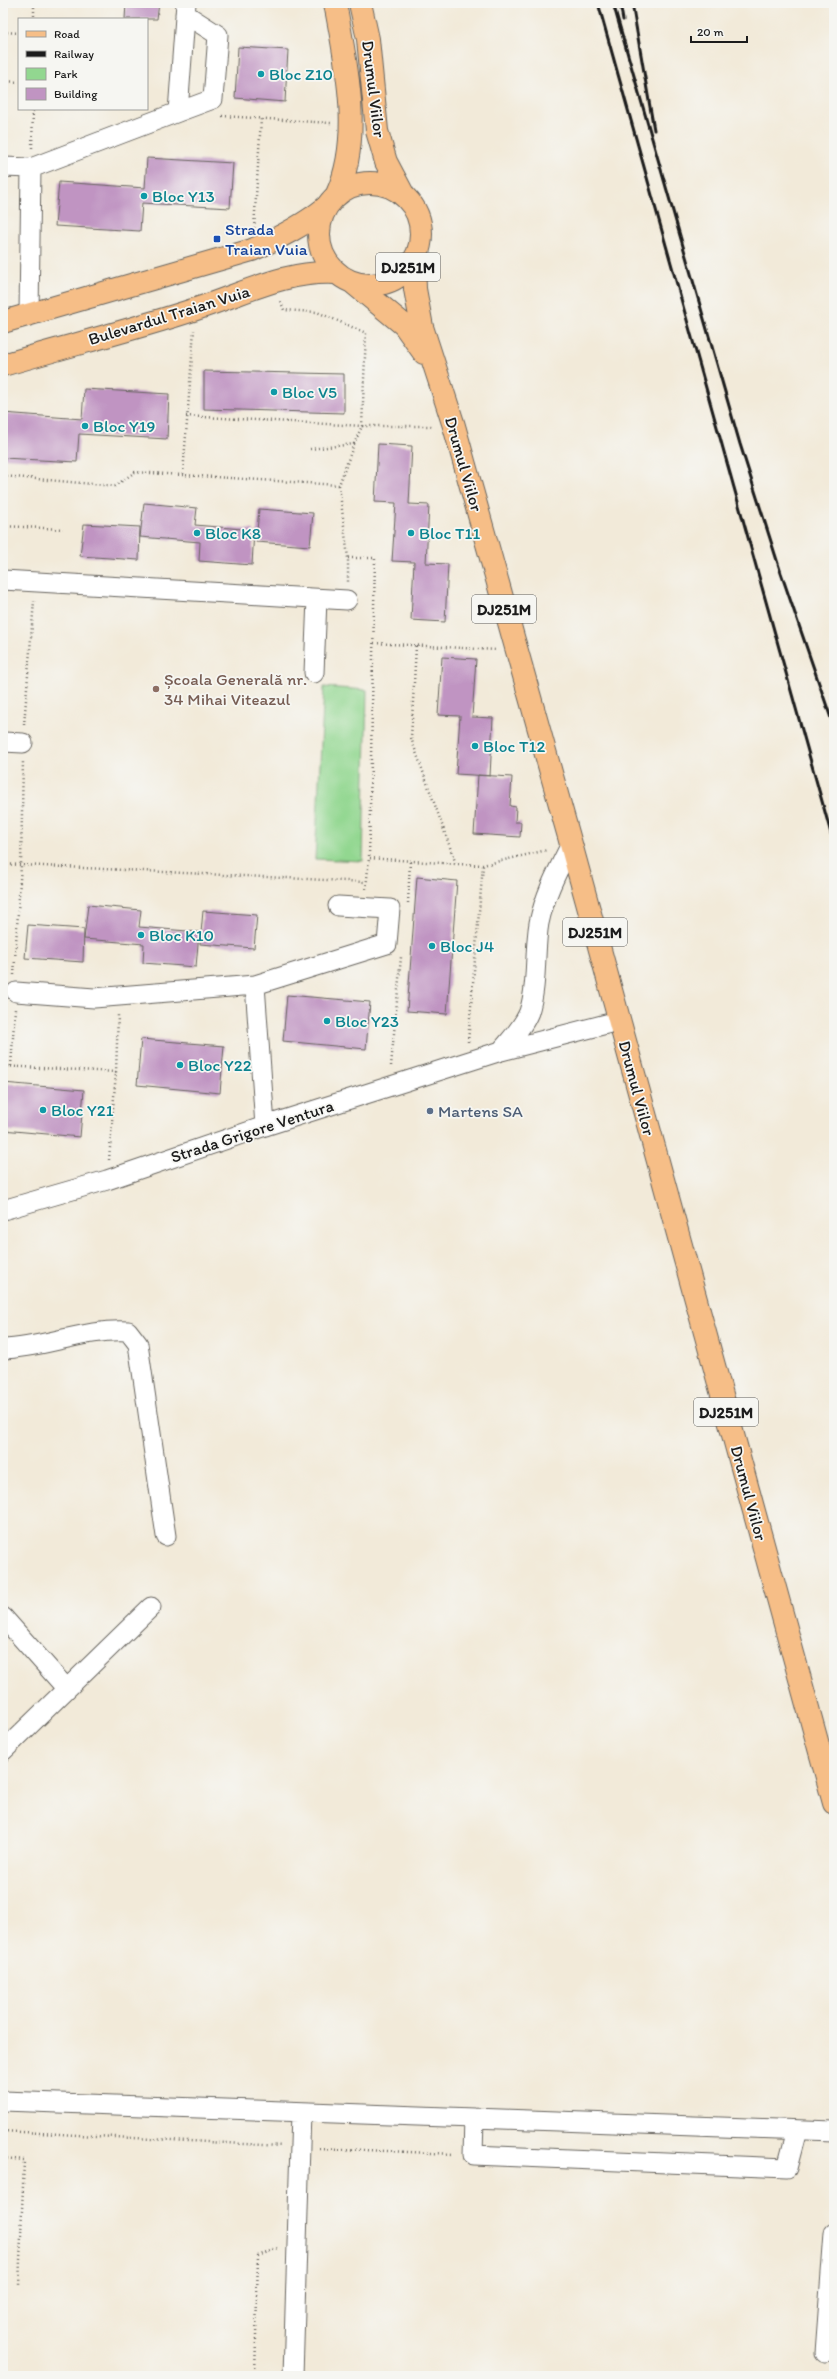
<svg xmlns="http://www.w3.org/2000/svg" width="837" height="2379" font-family="Itim,sans-serif">
<rect width="100%" height="100%" fill="#f6f6f2"/>
<filter id="ink" filterUnits="userSpaceOnUse"><feTurbulence type="fractalNoise" baseFrequency=".025" numOctaves="2"/><feDisplacementMap in="SourceGraphic" scale="8" xChannelSelector="R" yChannelSelector="G"/><feConvolveMatrix kernelMatrix="1 2 1 2 8 2 1 2 1" color-interpolation-filters="sRGB"/></filter>
<filter id="wash" filterUnits="userSpaceOnUse"><feTurbulence type="fractalNoise" baseFrequency=".012" numOctaves="4" result="noise"/><feDisplacementMap in="SourceGraphic" scale="16" xChannelSelector="R" yChannelSelector="G"/><feGaussianBlur stdDeviation="0.9" result="paint"/><feColorMatrix in="noise" values="0 0 0 0 0 0 0 0 0 0 0 0 0 0 0 0 0 1.4 0 .05"/><feComposite in="paint" operator="in"/></filter>
<g filter="url(#wash)">
<rect width="100%" height="100%" fill="#f2ead9"/>
<path fill="#92d790" stroke="#577a56" d="M324,687l43,3 -4,171 -48,-2z"/>
<g id="blocks">
<path fill="#c094c2" d="M126,3h33l-2,16h-32z
M238,47l50,3 -3,52 -50,-4z
M147,158l86,5 -3,45 -88,-5 -2,28 -85,-5 4,-44 86,6z
M204,371l140,3v39l-140,-4z
M84,389l85,5 -2,45 -88,-5 -2,28 -74,-4v-45l79,6z
M378,444l34,2 -3,58 20,1 -3,58 22,1 -3,58 -34,-2 3,-58 -22,-1 4,-58 -21,-1z
M144,503l53,5 -2,17 59,5 -2,35 -53,-4 1,-19 -60,-5z
M259,509l54,4 -3,33 -54,-4z
M84,524l56,3 -1,33 -59,-4z
M442,657l34,2 -4,58 21,1 -3,58 -34,-2 4,-58 -22,-1z
M478,775l34,2 -2,29 6,1 -1,15h6l-1,15 -46,-3z
M417,877l40,4 -10,133 -40,-3z
M88,905l53,5 -2,17 60,5 -3,35 -53,-4 1,-19 -60,-5z
M203,911l54,4 -3,33 -54,-4z
M28,925l56,4 -1,33 -58,-4z
M287,995l83,7 -4,47 -83,-8z
M141,1039l83,7 -4,47 -83,-8z
M3,1083l81,7 -4,47 -77,-7z"/>
</g>
</g>
<g filter="url(#ink)">
<use href="#blocks" fill-opacity="0" stroke="#67645e" stroke-width="1"/>
<g fill="none" stroke-linecap="round" stroke-linejoin="round">
<defs>
<path id="minor" d="M178,112l35,-13 5,-64 -33,-21
M3,167l28,1 -2,146
M31,168l147,-56 8,-109
M3,580l344,20
M314,673l3,-74
M3,742l20,1
M16,992l78,6 161,-13
M501,1051c10,-12 22,-24 28,-39 9,-29 5,-60 10,-89 6,-29 19,-53 32,-79
M265,1126l-10,-141 132,-41 3,-35 -52,-3
M3,1210l104,-30 158,-54 236,-75 117,-30
M3,1349c42,-1 83,-21 125,-18l10,13 28,192
M3,1617l63,71
M3,1751l148,-144
M3,2101l831,30
M474,2118l-1,37 314,13 10,-38
M825,2353l9,-120
M293,2376l8,-264"/>
<path id="major" d="M3,322l249,-72c27,-12 51,-24 73,-42
M3,365c64,-19 130,-35 193,-56 47,-15 90,-39 140,-36"/>
<path id="highway" d="M335,3c11,60 28,133 2,191
M360,3l8,36 9,92 9,31 17,32
M319 234a51 51 0 1 1 102 0a51 51 0 1 1-102 0Z
M414,260l1,29 7,38 32,99 117,418 263,959
M352,282l52,43 20,28"/>
</defs>
<use href="#minor" stroke="#67645e" stroke-width="21"/>
<use href="#major" stroke="#67645e" stroke-width="24"/>
<use href="#highway" stroke="#67645e" stroke-width="24"/>
<path stroke="#67645e" stroke-width="2.5" stroke-dasharray="1 3" stroke-linecap="butt" d="M34,3v16
M3,32l16,1
M3,81l16,1
M222,116l109,7
M32,148l1,-39
M254,228l7,-109
M186,416l176,10 4,-93 -49,-21 -33,-2 -4,-10
M354,444l8,-18h72
M310,449l44,-5 -15,41 9,73v24
M183,474l11,-144
M3,476l112,10 20,-14 204,13
M3,526l60,3
M348,558h27l-6,300 87,6
M374,643l123,7
M416,646l-5,92 45,126 27,1 64,-15
M24,725l10,-124
M3,864l363,18
M366,889l3,-31
M408,903l2,-42
M14,975l7,-110 2,-105
M468,1042l15,-177
M3,1066l113,6
M11,1066l4,-57
M391,1066l10,-109
M109,1160l7,-88 2,-57
M3,2131l279,15
M319,2148l135,6
M3,2158l21,2 -5,125
M255,2376l3,-120 20,-8"/>
<use href="#minor" stroke="#fff" stroke-width="19"/>
<use href="#major" stroke="#f6be87" stroke-width="22"/>
<use href="#highway" stroke="#f6be87" stroke-width="22"/>
<path stroke="#1c1c1c" stroke-width="3" d="M598,3l236,841
M613,3l127,441 41,129 53,154
M620,3l3,17
M632,3l22,127"/>
</g>
</g>
<g fill="#0f9aa8" stroke="#f6f6f2" stroke-width="1.5">
<circle cx="261" cy="74" r="4"/>
<circle cx="144" cy="196" r="4"/>
<circle cx="274" cy="392" r="4"/>
<circle cx="85" cy="426" r="4"/>
<circle cx="197" cy="533" r="4"/>
<circle cx="411" cy="533" r="4"/>
<circle cx="475" cy="746" r="4"/>
<circle cx="141" cy="935" r="4"/>
<circle cx="432" cy="946" r="4"/>
<circle cx="327" cy="1021" r="4"/>
<circle cx="180" cy="1065" r="4"/>
<circle cx="43" cy="1110" r="4"/>
</g>
<rect fill="#1a4fb4" stroke="#f6f6f2" stroke-width="1.5" x="213" y="235" width="8" height="8" rx="2"/>
<circle fill="#8d6e63" stroke="#f6f6f2" stroke-width="1.5" cx="156" cy="689" r="4"/>
<circle fill="#5c6f8a" stroke="#f6f6f2" stroke-width="1.5" cx="430" cy="1111" r="4"/>
<g text-anchor="middle" dominant-baseline="central" stroke-width="3.5" stroke-linejoin="round" paint-order="stroke">
<g fill="#f6f6f2" stroke="#5d5d5c" stroke-width="1">
<rect x="376" y="253" width="64" height="28" rx="3"/>
<rect x="472" y="595" width="64" height="28" rx="3"/>
<rect x="563" y="918" width="64" height="28" rx="3"/>
<rect x="694" y="1398" width="64" height="28" rx="3"/>
</g>
<g font-size="16" font-weight="bold" fill="#1c1c1c">
<text x="408" y="267">DJ251M</text>
<text x="504" y="609">DJ251M</text>
<text x="595" y="932">DJ251M</text>
<text x="726" y="1412">DJ251M</text>
</g>
<g font-size="17" fill="#0d838f" stroke="#f6f6f2" text-anchor="start">
<text x="269" y="74">Bloc Z10</text>
<text x="152" y="196">Bloc Y13</text>
<text x="282" y="392">Bloc V5</text>
<text x="93" y="426">Bloc Y19</text>
<text x="205" y="533">Bloc K8</text>
<text x="419" y="533">Bloc T11</text>
<text x="483" y="746">Bloc T12</text>
<text x="149" y="935">Bloc K10</text>
<text x="440" y="946">Bloc J4</text>
<text x="335" y="1021">Bloc Y23</text>
<text x="188" y="1065">Bloc Y22</text>
<text x="51" y="1110">Bloc Y21</text>
</g>
<g font-size="17" fill="#1c1c1c" stroke="#f6f6f2">
<text transform="translate(374 89) rotate(83)">Drumul Viilor</text>
<text transform="translate(169 315) rotate(-17)">Bulevardul Traian Vuia</text>
<text transform="translate(464 464) rotate(74)">Drumul Viilor</text>
<text transform="translate(637 1088) rotate(75)">Drumul Viilor</text>
<text transform="translate(252 1131) rotate(-18)">Strada Grigore Ventura</text>
<text transform="translate(749 1493) rotate(75)">Drumul Viilor</text>
</g>
<g font-size="17" fill="#164399" stroke="#f6f6f2" text-anchor="start">
<text x="225" y="229">Strada<tspan x="225" dy="20">Traian Vuia</tspan></text>
</g>
<g font-size="17" fill="#785e54" stroke="#f6f6f2" text-anchor="start">
<text x="164" y="679">Școala Generală nr.<tspan x="164" dy="20">34 Mihai Viteazul</tspan></text>
</g>
<g font-size="17" fill="#4e5e75" stroke="#f6f6f2" text-anchor="start">
<text x="438" y="1111">Martens SA</text>
</g>
</g>
<rect width="837" height="2379" fill="none" stroke="#f6f6f2" stroke-width="16"/>
<rect x="18" y="18" width="130" height="92" fill="#f6f6f2" stroke="#9f9f9c"/>
<rect x="26" y="31" width="20" height="6" fill="#f6be87" stroke="#9f9f9c"/>
<text x="54" y="38" font-size="12" fill="#1c1c1c">Road</text>
<rect x="26" y="51" width="20" height="6" fill="#1c1c1c" stroke="#9f9f9c"/>
<text x="54" y="58" font-size="12" fill="#1c1c1c">Railway</text>
<rect x="26" y="68" width="20" height="12" fill="#92d790" stroke="#9f9f9c"/>
<text x="54" y="78" font-size="12" fill="#1c1c1c">Park</text>
<rect x="26" y="88" width="20" height="12" fill="#c094c2" stroke="#9f9f9c"/>
<text x="54" y="98" font-size="12" fill="#1c1c1c">Building</text>
<path d="M691 36v6h56v-6" fill="none" stroke="#1c1c1c" stroke-width="2"/>
<text x="697" y="36" font-size="12" fill="#1c1c1c" stroke="#f6f6f2" stroke-width="3" paint-order="stroke">20 m</text>
</svg>
